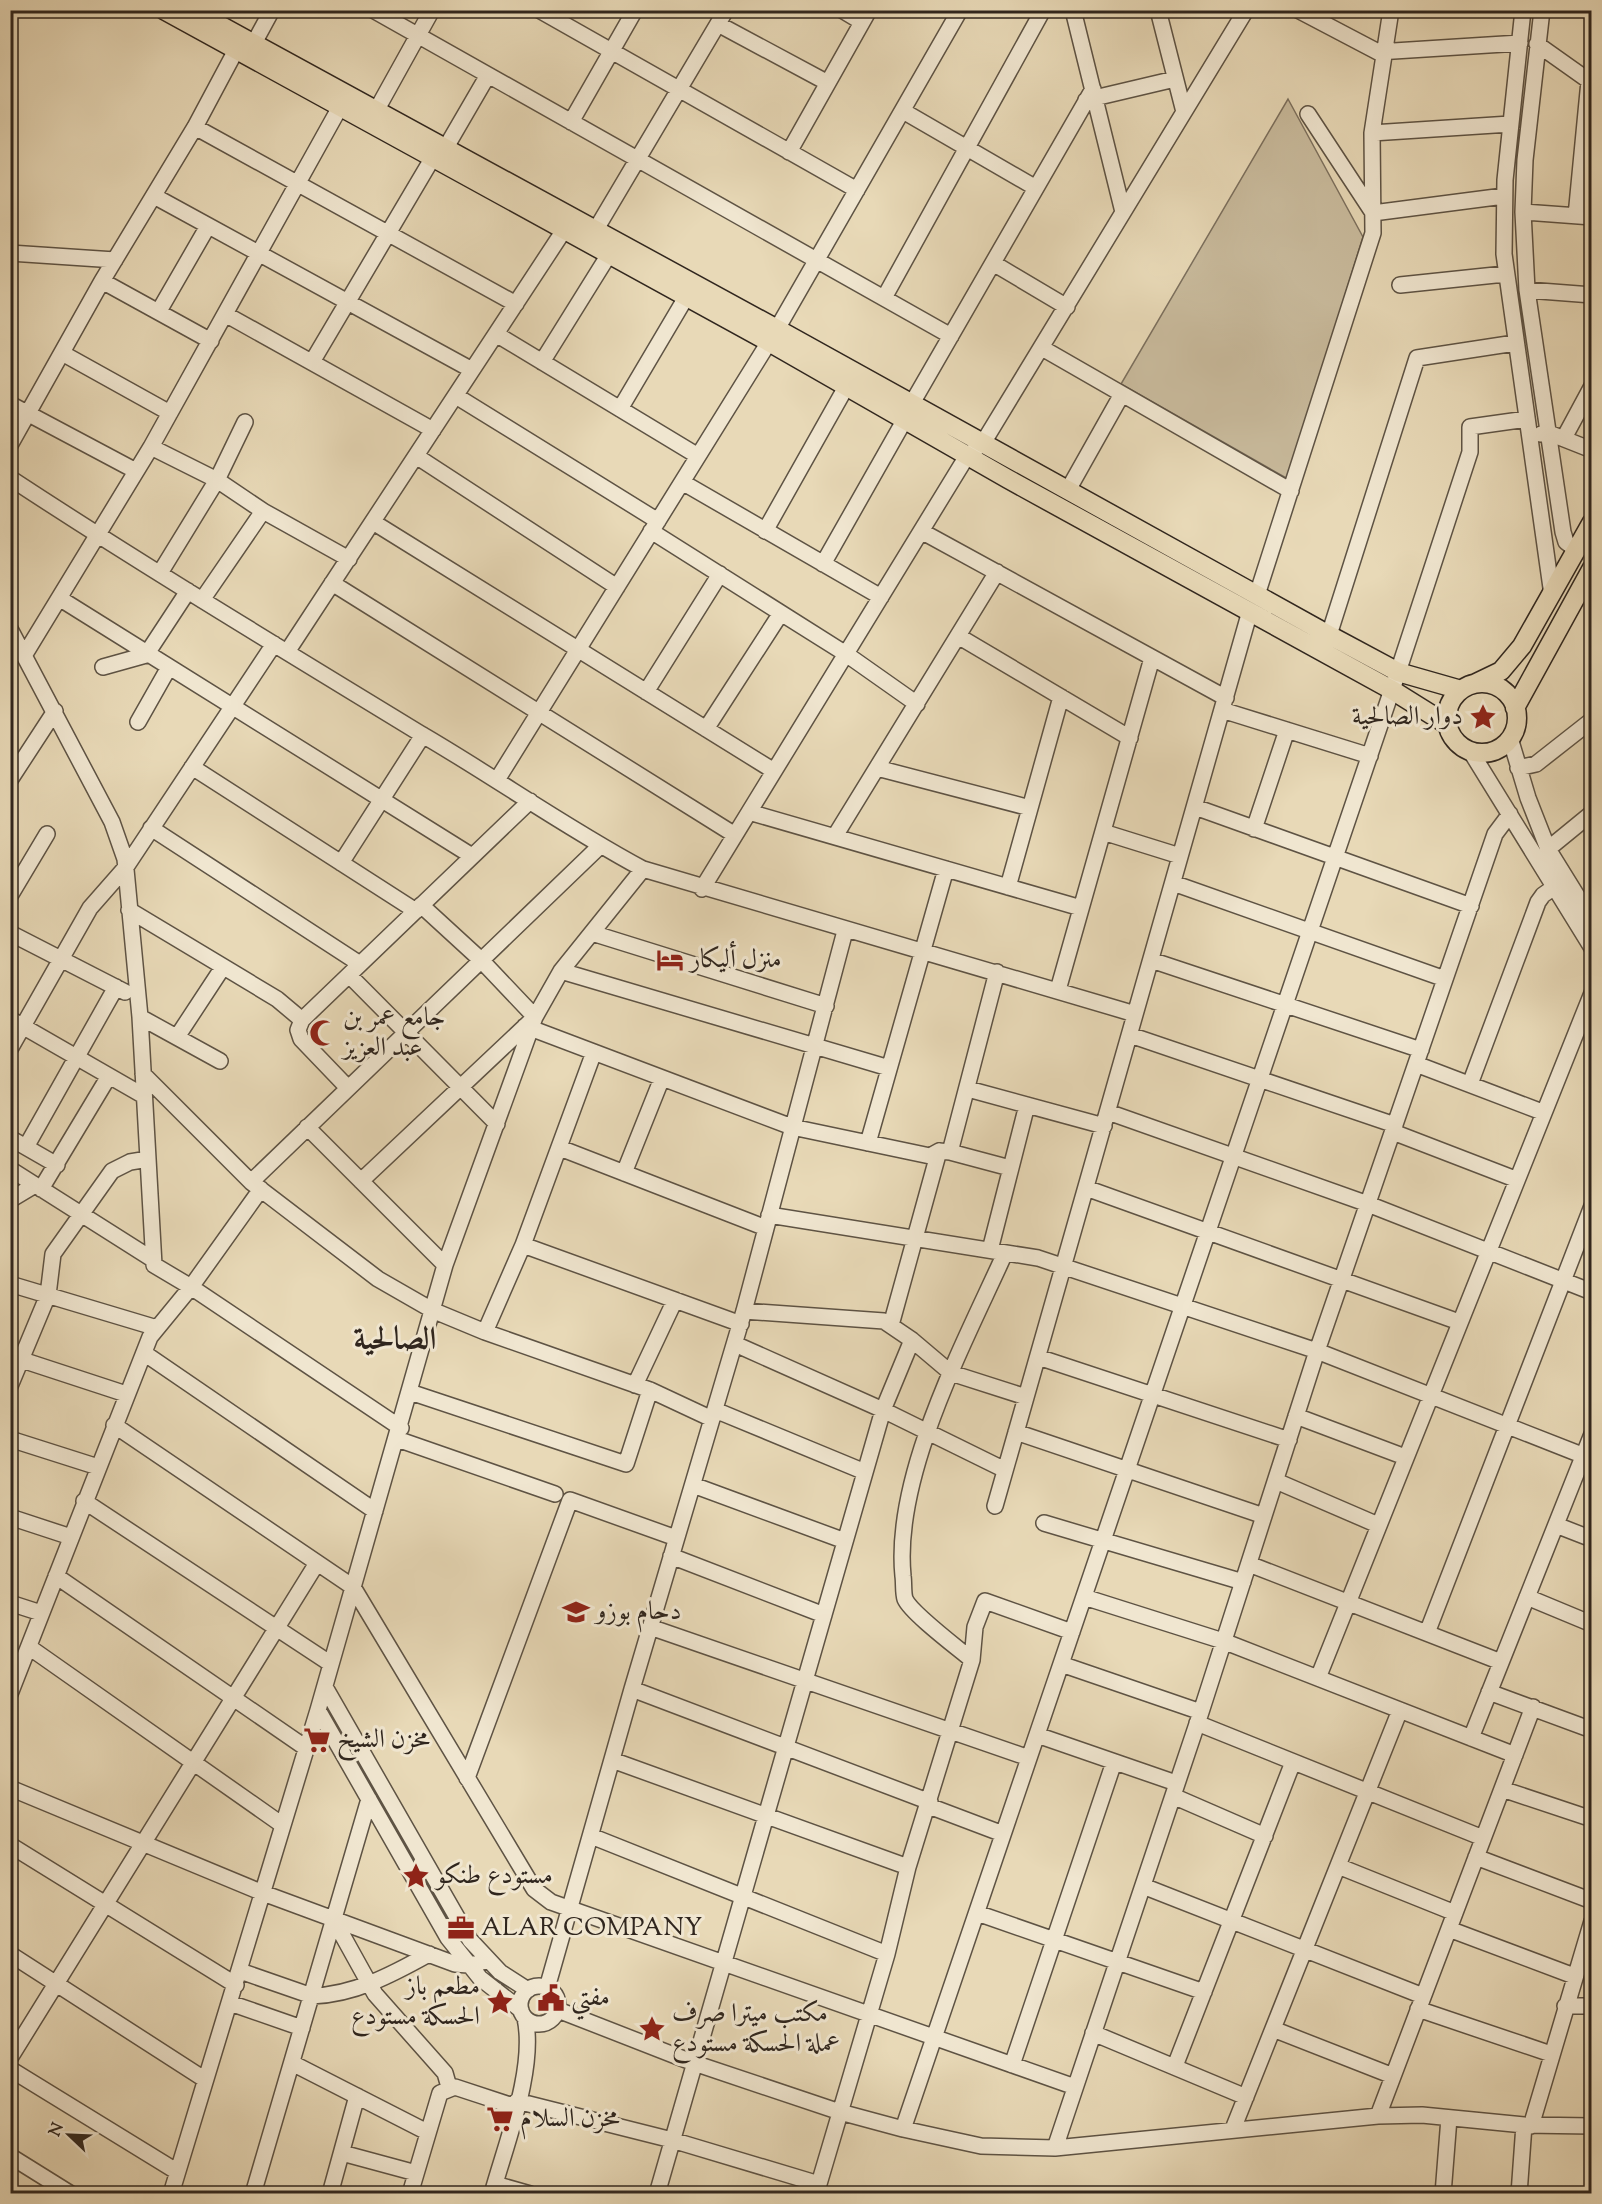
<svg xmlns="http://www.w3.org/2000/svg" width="1602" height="2204" font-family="'Sorts Mill Goudy',Amiri,serif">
<rect width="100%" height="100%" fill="#e8d9b7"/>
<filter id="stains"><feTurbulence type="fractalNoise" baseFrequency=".00333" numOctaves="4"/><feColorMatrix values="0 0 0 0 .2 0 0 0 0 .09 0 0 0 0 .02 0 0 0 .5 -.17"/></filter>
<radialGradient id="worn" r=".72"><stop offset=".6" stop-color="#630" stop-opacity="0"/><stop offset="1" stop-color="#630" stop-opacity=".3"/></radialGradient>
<path fill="#c9bb9d" stroke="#7c705e" stroke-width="1.5" d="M1288,99l75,138 -75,242 -167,-95z"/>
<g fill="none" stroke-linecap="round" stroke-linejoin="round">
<defs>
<path id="minor" d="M373,10l578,326
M539,10l318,180
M842,10l20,12
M1073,10l50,202
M1158,10l26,102
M1298,10l80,42 142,-9
M1523,10l-18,170 -1,74 48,341
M1542,10l-17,150 -2,52 4,78 36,242 3,10 11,8
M718,24l110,59
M1537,44l55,39
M253,45l19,-35
M1086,100l89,-21
M376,111l56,-101
M903,111l133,77
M1308,114l65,99
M571,122l64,-112
M195,127l321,177
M1372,133l138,-9
M445,149l43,-74
M789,152l80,-142
M154,196l318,174
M1523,212l69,5
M1373,213l131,-17
M1576,216l13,-135
M595,231l131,-221
M10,253l105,7
M993,263l74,44
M102,281l109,60
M1400,285l105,-11
M1527,290l65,5
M884,298l159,-288
M159,311l49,-85
M225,314l208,116
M496,334l202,122
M1042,348l249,143
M62,353l108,60
M312,362l120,-203
M542,362l66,-106
M456,396l202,125
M10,404l126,67
M911,405l182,-316
M620,409l65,-110
M1541,434l8,-1 43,17
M1564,438l28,-52
M10,445l92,-164 93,-154 40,-75
M151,447l66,33 46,31 86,48
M416,456l201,131
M10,478c137,90 277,174 416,259 73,43 142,92 217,132l492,145
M682,482l199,115
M1068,490l54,-96
M373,522l401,249
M651,531l195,123 71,50
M765,531l81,-144
M921,531l305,167
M823,564l81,-143
M160,573l57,-93 28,-58
M332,583l403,252
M1257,595l116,-362 -1,-100 19,-123
M59,598l413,258
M202,600l61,-89
M10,629l102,193 13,37 15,158 14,248 37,22 210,141
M1329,635l88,-277 98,-15
M958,636l172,102
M287,652l283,-431
M25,654l126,-207 194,-349
M103,667l43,-12 42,-64
M646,692l74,-118
M1222,710l148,46
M138,722l30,-53
M706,729l75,-116
M1510,738l18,60 20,51 44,71
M1471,752l121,196
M192,767l224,144
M877,768l153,40
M1518,768l18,-4 56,-44
M10,780l45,-69
M497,780l280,-451 183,-319
M1195,807l276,99
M749,812l332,96
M151,828l209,136
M1254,829l33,-99
M1103,832l77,24
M835,836l162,-264
M1548,849l44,-36
M341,863l82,-128
M1173,883l272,96
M1008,887l53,-190
M702,889l265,-433 16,-13 263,-433
M10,896l37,-62
M129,910l148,89 25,21
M10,933l115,59
M592,933l234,73
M1151,960l270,90
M561,971l328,97
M349,975l148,149
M1058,990l94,-332
M140,1017l80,44
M10,1019l134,77
M525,1026l267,101 138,29 9,-5 11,1 60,16
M1130,1035l265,90
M177,1037l46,-70
M10,1049l80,-141 36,-41 148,-223
M1416,1064l126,48
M143,1074l108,108 127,97 54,31 53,22 165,58 62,29
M1470,1084l68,-182 5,-7 10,-7
M348,1088l-47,-49 -3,-9 4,-10 228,-219
M968,1089l136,37
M1108,1112l260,92 224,88
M307,1127l138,138
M1393,1132l122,47
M10,1138l47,27
M868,1143l78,-274
M26,1147l90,-160
M560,1148l206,80
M950,1152l47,-180
M10,1169l142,90
M624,1173l38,-95
M361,1181l174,-164 -54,-57 -60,-55
M251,1182l349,-336
M1086,1188l373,134
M41,1189l68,-113
M10,1200l25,-15
M769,1215l269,43 279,93 275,108
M523,1245l218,79
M990,1250l37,-145
M10,1284l147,44
M744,1311l140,10 28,19 39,33 75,24
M891,1325l48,-174
M485,1332l38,-87 71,-193
M735,1344l148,66 122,60
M144,1353l231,158
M10,1356l116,38
M1038,1357l251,83
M635,1385l40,-85
M10,1386l38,-91 5,-41 59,-83 18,-9 18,-3
M410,1392l216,72 24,-74
M715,1410l150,62
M1296,1416l109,41
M114,1425l239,162 181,302 17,13 524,185
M1016,1432l248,84
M10,1439l88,28
M397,1439l158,55
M1276,1481l102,44
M693,1485l152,56
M84,1501l247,163
M995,1506l255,-895
M10,1517l61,20
M1044,1523l199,59
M1556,1525l36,14
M671,1556l153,59
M1249,1564l252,98
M56,1576l250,172
M1084,1597l139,44 292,114
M1527,1597l65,27
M10,1603l31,10
M650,1627l379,131
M1427,1633l165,-427
M29,1647l252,177
M972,1660l3,-33 10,-26 87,31
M1061,1664l140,48
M1318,1678l274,-685
M325,1687l145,253 30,32 28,18
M632,1689l298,113
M1489,1692l103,38
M10,1694l140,-357 41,-50 70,-98
M318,1710l130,228 32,40 41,32
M1197,1723l286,115
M1037,1735l139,48
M1471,1738l121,-304
M612,1760l296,107
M467,1778l103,-278 106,38
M10,1788l253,105 192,71 13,1 19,-4
M1502,1789l90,30
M1173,1796l92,40
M929,1806l74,28
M591,1836l296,118
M10,1845l226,140
M1476,1857l116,44
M1338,1866l117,47
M1143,1886l280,110
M977,1913l227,79
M334,1920l41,74 70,79 4,14
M1449,1929l125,47
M10,1954l194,125
M240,1971l72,25c42,-1 81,-22 117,-42
M520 2005a19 19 0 1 1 38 0a19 19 0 1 1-38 0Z
M547,1988l85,-299 112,-378 101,-380
M230,2003l72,25
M1565,2006h27
M1418,2009l133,45
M558,2010l136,53 146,49 63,17 78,17 74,2 323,-32 44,-1 102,10 68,1
M1273,2029l120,47
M1093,2033l153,64
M10,2058l307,-495
M292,2063l135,69
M1012,2065l102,-303
M1175,2066l118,-304
M10,2069l166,102
M517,2101l155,39 147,44
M1378,2116l155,-409
M1531,2126l61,-205
M903,2129l495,-1457 72,-220v-25l57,-8
M1233,2129l167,-419
M1055,2148l146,-436 116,-361 178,-517 15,-20
M342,2153l74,20
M10,2156l61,38
M495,2184l35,10
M171,2194l147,-484 127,-445 90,-248 26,-46 82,-102
M253,2194l116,-395
M330,2194l27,-98
M410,2194l30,-101 15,-6 61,20
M492,2194c14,-51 44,-126 33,-176
M657,2194l226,-784 29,-70
M816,2194l71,-240 21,-87 64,-207c-13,-11 -61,-47 -67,-61 -2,-6 -1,-17 -2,-23 -10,-100 61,-232 102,-323
M1443,2194l6,-76
M1519,2194l5,-69"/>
<path id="major" d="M164,10l605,332 239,137 384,211 56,35
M192,10l585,319 552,306 69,37 63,18
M1476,683l25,-12 21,-25 70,-124
M1447 718a35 35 0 1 1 70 0a35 35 0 1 1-70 0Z
M1515,708l77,-140"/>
</defs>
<use href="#minor" stroke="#5e5344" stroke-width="18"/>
<use href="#major" stroke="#30261e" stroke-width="21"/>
<use href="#minor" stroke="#f0e6d0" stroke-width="15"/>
<use href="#major" stroke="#e8d9b7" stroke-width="18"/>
</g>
<defs>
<symbol id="sight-bare" viewBox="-9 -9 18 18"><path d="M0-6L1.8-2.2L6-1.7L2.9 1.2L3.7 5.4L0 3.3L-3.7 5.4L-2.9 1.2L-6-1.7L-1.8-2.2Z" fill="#8f2418" stroke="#f0e6d0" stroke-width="2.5" paint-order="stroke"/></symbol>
<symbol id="hotel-bare" viewBox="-9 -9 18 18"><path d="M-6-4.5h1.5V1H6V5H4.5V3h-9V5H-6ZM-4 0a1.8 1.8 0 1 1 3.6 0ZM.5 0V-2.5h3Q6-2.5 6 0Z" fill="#8f2418" stroke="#f0e6d0" stroke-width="2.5" paint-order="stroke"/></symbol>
<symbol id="mosque-bare" viewBox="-9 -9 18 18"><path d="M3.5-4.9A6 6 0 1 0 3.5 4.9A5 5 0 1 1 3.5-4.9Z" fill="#8f2418" stroke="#f0e6d0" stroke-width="2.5" paint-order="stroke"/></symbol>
<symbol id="school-bare" viewBox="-9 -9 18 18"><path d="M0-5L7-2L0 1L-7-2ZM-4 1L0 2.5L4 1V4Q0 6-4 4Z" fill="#8f2418" stroke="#f0e6d0" stroke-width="2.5" paint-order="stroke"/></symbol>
<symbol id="supermarket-bare" viewBox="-9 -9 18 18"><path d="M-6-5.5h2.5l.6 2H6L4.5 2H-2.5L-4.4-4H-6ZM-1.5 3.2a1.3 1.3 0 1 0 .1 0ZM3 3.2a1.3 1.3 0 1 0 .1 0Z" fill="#8f2418" stroke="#f0e6d0" stroke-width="2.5" paint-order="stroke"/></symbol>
<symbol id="office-bare" viewBox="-9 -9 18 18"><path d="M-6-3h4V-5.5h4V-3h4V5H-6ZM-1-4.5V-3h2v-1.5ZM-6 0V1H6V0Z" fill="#8f2418" stroke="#f0e6d0" stroke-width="2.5" paint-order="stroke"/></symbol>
<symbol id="civic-bare" viewBox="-9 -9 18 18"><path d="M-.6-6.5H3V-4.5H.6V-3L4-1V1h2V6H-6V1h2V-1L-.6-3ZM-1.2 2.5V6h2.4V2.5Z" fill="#8f2418" stroke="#f0e6d0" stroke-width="2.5" paint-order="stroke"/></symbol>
</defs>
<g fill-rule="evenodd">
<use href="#sight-bare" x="1464" y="698" width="38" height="38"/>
<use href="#hotel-bare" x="651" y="941" width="38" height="38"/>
<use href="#mosque-bare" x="304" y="1014" width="38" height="38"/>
<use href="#school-bare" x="557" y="1593" width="38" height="38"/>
<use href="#supermarket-bare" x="298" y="1721" width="38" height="38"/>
<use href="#sight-bare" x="397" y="1857" width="38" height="38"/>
<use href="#office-bare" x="442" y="1909" width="38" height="38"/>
<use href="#civic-bare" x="532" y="1979" width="38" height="38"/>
<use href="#sight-bare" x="481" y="1983" width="38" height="38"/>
<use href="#sight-bare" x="633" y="2010" width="38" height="38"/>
<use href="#supermarket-bare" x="481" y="2100" width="38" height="38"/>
</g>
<g text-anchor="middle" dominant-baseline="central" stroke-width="6" stroke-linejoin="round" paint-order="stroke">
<g font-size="26" fill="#30261e" stroke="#f0e6d0" text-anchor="start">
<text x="1463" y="717" text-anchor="end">دوار الصالحية</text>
<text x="690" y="960">منزل أليكار</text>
<text x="343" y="1018">جامع عمر بن<tspan x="343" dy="30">عبد العزيز</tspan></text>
<text x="596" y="1612">دحام بوزو</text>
<text x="337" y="1740">مخزن الشيخ</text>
<text x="436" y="1876">مستودع طنكو</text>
<text x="481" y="1928">ALAR COMPANY</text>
<text x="480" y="1987" text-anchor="end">مطعم باز<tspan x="480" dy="30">الحسكة مستودع</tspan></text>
<text x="571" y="1998">مفتي</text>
<text x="672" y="2014">مكتب ميترا صرف<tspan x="672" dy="30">عملة الحسكة مستودع</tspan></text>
<text x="520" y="2119">مخزن السلام</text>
</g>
<g font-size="32" font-weight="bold" fill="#30261e" stroke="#f0e6d0">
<text x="395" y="1341">الصالحية</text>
</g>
</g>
<rect width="1602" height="2204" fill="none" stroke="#e8d9b7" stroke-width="36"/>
<rect x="12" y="12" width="1578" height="2180" fill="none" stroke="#30261e" stroke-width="3"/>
<rect x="18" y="18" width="1566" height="2168" fill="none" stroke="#30261e" stroke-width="1.5"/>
<g transform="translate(69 2135) rotate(293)" stroke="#f0e6d0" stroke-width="4.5" paint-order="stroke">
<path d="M0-4.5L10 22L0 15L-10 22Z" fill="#30261e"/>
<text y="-9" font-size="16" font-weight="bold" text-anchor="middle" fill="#30261e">N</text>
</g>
<rect width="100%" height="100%" filter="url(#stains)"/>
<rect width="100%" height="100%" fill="url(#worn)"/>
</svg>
